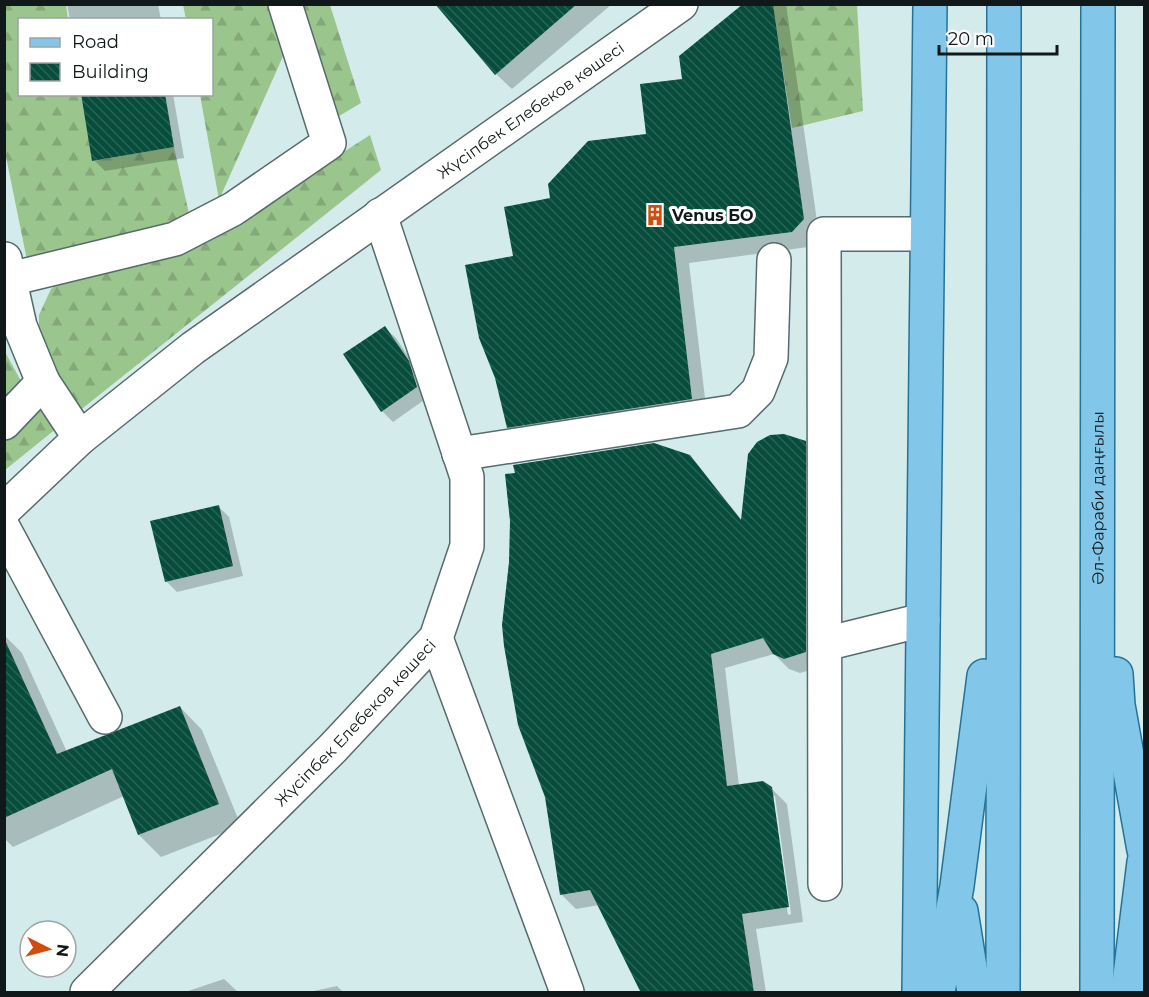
<svg xmlns="http://www.w3.org/2000/svg" width="1149" height="997" font-family="Montserrat,sans-serif">
<defs>
<pattern id="forest-firs" width="22" height="20" patternUnits="userSpaceOnUse" patternTransform="scale(1.5)"><rect width="22" height="20" fill="#9ac58c"/><path d="M5 1l3.5 6h-7zM16 11l3.5 6h-7z" fill="#84a878"/></pattern>
<pattern id="building-back-hatch" width="6" height="6" patternUnits="userSpaceOnUse" patternTransform="scale(1.5)"><rect width="6" height="6" fill="#064d3c"/><path d="M-1 5l2 2M0 0l6 6M5-1l2 2" fill="none" stroke="#296355"/></pattern>
</defs>
<rect width="100%" height="100%" fill="#d4ebec"/>
<path fill="url(#forest-firs)" d="M4,5h62l2,14 -48,1v74l61,1 12,66 81,-14 16,71 -25,11 -138,31 -22,-108z
M183,5h86l15,49 -65,146 -19,-105 12,-1v-74l-26,-1z
M301,5h29l31,98 -22,13z
M773,5h84l6,106 -71,17z
M370,135l11,35 -303,242 -33,-62 -6,-18v-17l12,-26 9,-8 63,-12 58,-18 48,-25z
M4,350l18,33 -17,15h-1z
M38,405l19,23 -52,42v-32z"/>
<path fill="#0003" fill-rule="evenodd" d="M67,4h91l3,16h-91z
M458,4h154l-100,85 -16,-15z
M745,4h41l33,231 -11,12 -119,16 18,152 -183,28 -16,-16 7,-169 37,-59 96,-64 35,-54z
M83,94h90l11,64 -79,13 -11,-11z
M385,328l11,10 23,35 8,25 -34,24 -11,-11z
M805,443l15,15v209l-20,6 -11,-4 -15,-15 -49,14 14,118 32,2 16,16 16,118 -47,7 10,63h-123l-44,-87 -23,4 -15,-15 128,-438 53,64zM772,796h3l16,118 -3,1z
M218,506l11,11 14,59 -66,16 -11,-11z
M4,635l18,18 45,99 113,-45 22,23 39,96 -80,31 -22,-22 -15,-39 -111,51 -9,-9z
M224,979l14,13h-53z
M337,986l6,6h-34z"/>
<path fill="url(#building-back-hatch)" d="M435,4h142l-82,71z
M743,4h30l31,215 -12,13 -118,15 18,152 -185,29 -12,-50 -16,-40 -14,-73 48,-9 -9,-49 46,-9 -2,-14 40,-43 58,-7 -6,-50 42,-5 -3,-23z
M81,94h84l9,53 -82,14z
M385,326l24,35 8,26 -36,25 -38,-58z
M784,434l22,7v211l-22,7 -11,-5 -10,-16 -52,16 16,132 36,-5 9,6 17,120 -47,7 12,79h-113l-51,-103 -30,5 -15,-98 -27,-72 -14,-79 -2,-21 7,-63 1,-41 -5,-47 10,-1 -2,-8 141,-22 36,12 51,65 7,-66 9,-12 13,-7z
M219,505l14,61 -68,16 -15,-61z
M4,638l53,116 123,-48 39,98 -81,31 -26,-66 -108,49z"/>
<g fill="none" stroke-linecap="round" stroke-linejoin="round">
<defs>
<g id="minor">
<path d="M5,259l15,67 23,56 37,56"/>
<path d="M10,279l165,-40 58,-30 96,-66 -44,-139"/>
<path d="M4,423l39,-41"/>
<path d="M459,454l279,-43 20,-20 13,-33 3,-98"/>
<path id="s1" d="M4,510l76,-72 113,-90 488,-344"/>
<path d="M4,529l101,188"/>
<path d="M436,638l131,354"/>
<path d="M825,644l98,-24"/>
<path d="M825,884l-1,-650h103"/>
<path id="s2" d="M87,992l246,-244 103,-110 31,-92v-69l-87,-262"/>
</g>
<g id="major">
<path d="M1116,674l2,31 26,145"/>
<path d="M961,911l13,81"/>
<path d="M919,992l11,-988"/>
<path d="M938,992l19,-106 27,-210"/>
<path d="M1003,992l1,-988"/>
<path id="s3" d="M1097,992l1,-988"/>
<path d="M1128,992l16,-130"/>
</g>
</defs>
<use href="#minor" stroke="#576b6d" stroke-width="36"/>
<use href="#major" stroke="#247298" stroke-width="36"/>
<use href="#minor" stroke="#fff" stroke-width="33"/>
<use href="#major" stroke="#82c7ea" stroke-width="33"/>
</g>
<defs>
<symbol id="building-bare" viewBox="-9 -9 18 18"><path d="M-4-6H4V6H1V3H-1V6H-4ZM-2.5-4.3h1.7v1.8h-1.7ZM.8-4.3h1.7v1.8H.8ZM-2.5-1h1.7V.8h-1.7ZM.8-1h1.7V.8H.8Z" fill="#d14c0d" stroke="#fff" stroke-width="2.5" paint-order="stroke"/></symbol>
</defs>
<g fill-rule="evenodd">
<use href="#building-bare" x="640" y="200" width="30" height="30"/>
</g>
<g text-anchor="middle" dominant-baseline="central" stroke-width="6" stroke-linejoin="round" paint-order="stroke">
<g font-size="16" fill="#101819" stroke="#fff">
<text stroke="none"><textPath href="#s1" startOffset="662">Жүсіпбек Елебеков көшесі</textPath></text>
<text stroke="none"><textPath href="#s3" startOffset="494">Әл-Фараби даңғылы</textPath></text>
<text stroke="none"><textPath href="#s2" startOffset="380">Жүсіпбек Елебеков көшесі</textPath></text>
</g>
<g font-size="16" font-weight="bold" fill="#101819" stroke="#fff" text-anchor="start">
<text x="672" y="215">Venus БО</text>
</g>
</g>
<rect width="1149" height="997" fill="none" stroke="#101819" stroke-width="12"/>
<rect x="18" y="18" width="195" height="78" fill="#ffffff" stroke="#9fa3a3" stroke-width="1.5"/>
<rect x="30" y="38" width="30" height="9" fill="#82c7ea" stroke="#9fa3a3" stroke-width="1.5"/>
<text x="72" y="48" font-size="18" fill="#101819">Road</text>
<rect x="30" y="63" width="30" height="18" fill="url(#building-back-hatch)" stroke="#9fa3a3" stroke-width="1.5"/>
<text x="72" y="78" font-size="18" fill="#101819">Building</text>
<g transform="translate(48 949) rotate(96)"><circle r="28" fill="#ffffff" stroke="#9fa3a3" stroke-width="1.5"/>
<path d="M0-4.5L10 22L0 15L-10 22Z" fill="#d14c0d"/>
<text y="-9" font-size="16" font-weight="bold" text-anchor="middle" fill="#101819">N</text>
</g>
<path d="M939 45v9h118v-9" fill="none" stroke="#101819" stroke-width="3"/>
<text x="948" y="45" font-size="18" fill="#101819" stroke="#ffffff" stroke-width="4.5" paint-order="stroke">20 m</text>
</svg>
